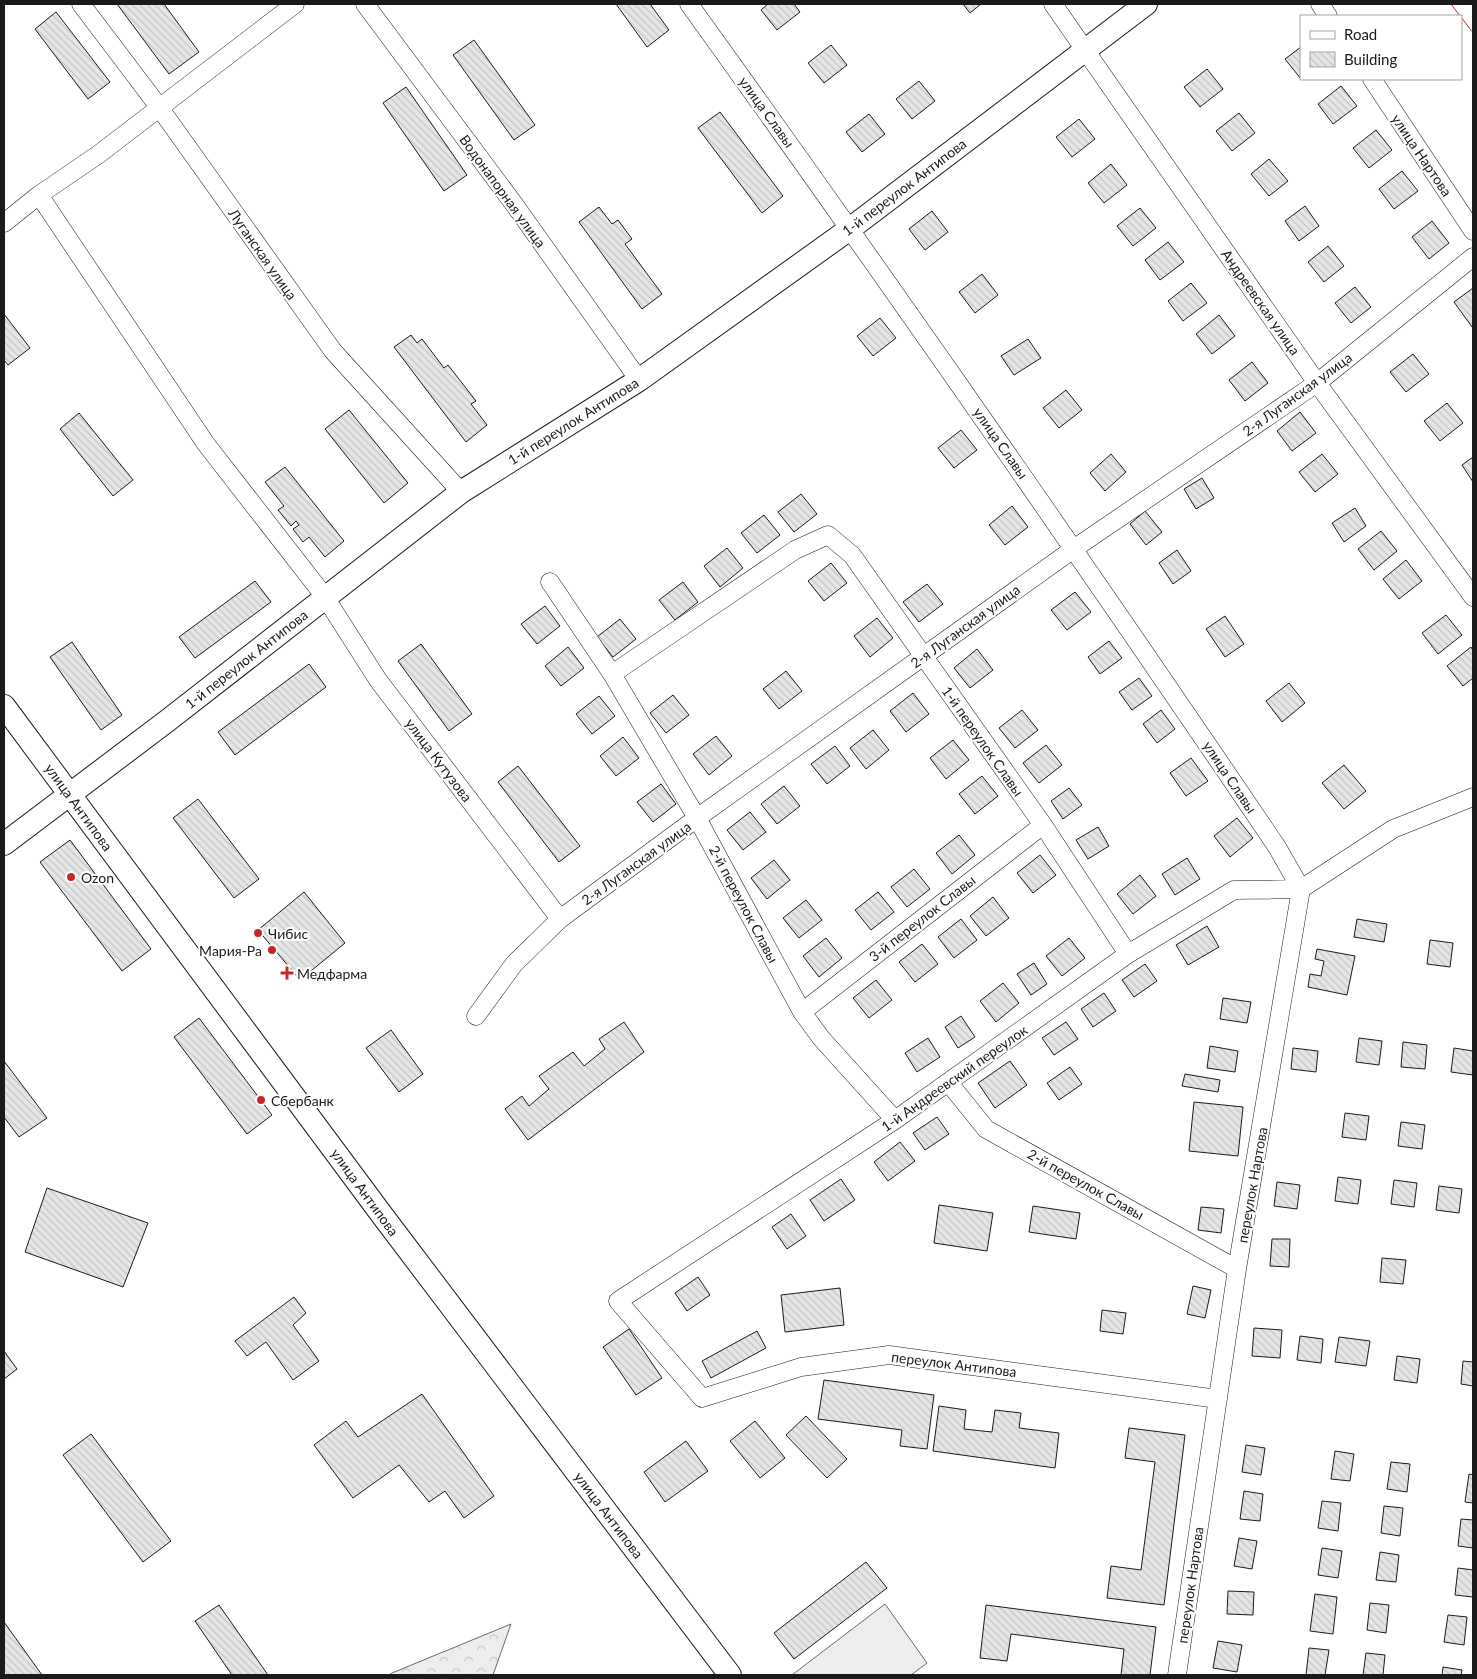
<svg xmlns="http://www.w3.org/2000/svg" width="1477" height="1679" font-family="Lato,sans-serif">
<defs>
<pattern id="forest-crowns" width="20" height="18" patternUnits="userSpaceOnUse" patternTransform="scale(1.25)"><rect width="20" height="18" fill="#ededed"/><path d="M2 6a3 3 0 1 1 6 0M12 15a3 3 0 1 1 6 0" fill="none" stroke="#cbcbcb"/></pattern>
<pattern id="building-back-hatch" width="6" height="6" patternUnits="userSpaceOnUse" patternTransform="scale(1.25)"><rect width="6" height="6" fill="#e6e6e6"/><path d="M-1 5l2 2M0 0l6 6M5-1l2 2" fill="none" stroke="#c5c5c5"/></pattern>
</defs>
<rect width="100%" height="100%" fill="#fff"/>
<path fill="#ededed" stroke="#6a6a6a" d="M885,1604l42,59 -16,12h-119z"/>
<path fill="url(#forest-crowns)" stroke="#6a6a6a" d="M511,1624l-18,51h-104l3,-2z"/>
<path fill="url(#building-back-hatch)" stroke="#1a1a1a" d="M117,4h47l35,48 -30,22z
M616,4h34l19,26 -22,17z
M768,4h26l6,8 -23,18 -16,-20z
M963,4h18l-11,9z
M56,12l54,70 -22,17 -53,-70z
M474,40l61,85 -21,15 -61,-85z
M831,45l16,20 -23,18 -16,-20z
M1301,47v32l-16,-20z
M1207,69l16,20 -23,18 -16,-20z
M919,81l16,20 -23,18 -16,-20z
M1341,86l16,20 -24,18 -15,-20z
M406,87l61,88 -23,16 -61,-88z
M720,112l63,84 -21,17 -64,-85z
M1239,113l16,20 -23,18 -16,-20z
M869,114l16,20 -23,18 -16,-20z
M1079,119l16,20 -23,18 -16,-20z
M1376,130l16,20 -23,18 -16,-20z
M1269,159l19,22 -19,15 -18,-22z
M1111,164l16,21 -23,18 -16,-20z
M1402,171l16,20 -24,18 -15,-20z
M1305,206l14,20 -20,15 -14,-20z
M599,207l13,17 6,-4 14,19 -7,5 37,50 -20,15 -63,-87z
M1140,208l16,20 -23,18 -16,-20z
M932,211l16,21 -23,18 -16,-21z
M1432,221l17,22 -20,16 -17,-22z
M1168,242l16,20 -24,18 -15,-20z
M1328,246l16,20 -20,16 -16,-20z
M982,274l16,21 -23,18 -16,-21z
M1191,283l16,20 -24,18 -15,-20z
M1355,287l16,20 -20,16 -16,-20z
M1473,288v38l-1,1 -18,-25z
M4,314l26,34 -22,17 -4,-5z
M1219,315l16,21 -23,18 -16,-20z
M880,318l16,20 -23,18 -16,-20z
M411,335l6,8 5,-4 22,29 4,-3 28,36 -5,3 16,21 -21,17 -72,-95z
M1028,339l13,19 -27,17 -13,-19z
M1413,354l16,20 -23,18 -16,-20z
M1252,362l16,21 -23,18 -16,-21z
M1066,390l16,20 -23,18 -16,-20z
M1447,403l16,20 -23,18 -16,-20z
M349,410l59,73 -24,20 -59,-74z
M1300,412l16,21 -24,18 -15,-20z
M79,413l54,67 -20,16 -53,-67z
M961,430l16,20 -23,18 -16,-20z
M1111,454l15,18 -21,19 -15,-18z
M1322,454l16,20 -23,18 -16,-20z
M1473,457v25l-11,-17z
M285,467l59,74 -19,16 -16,-20 -6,5 -10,-13 6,-4 -3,-4 -5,5 -13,-16 6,-4 -19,-24z
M1202,478l12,20 -18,11 -12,-20z
M801,494l16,20 -23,18 -16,-20z
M1012,506l16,21 -23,18 -16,-20z
M1355,508l11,18 -22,16 -12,-19z
M1145,511l17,21 -16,13 -16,-21z
M764,515l16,20 -23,18 -16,-20z
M1381,531l16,20 -23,19 -16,-21z
M727,548l16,20 -23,19 -16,-21z
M1177,550l14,21 -18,13 -14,-21z
M1406,560l16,21 -23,18 -16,-20z
M831,563l16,20 -23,18 -16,-20z
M255,581l16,21 -76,56 -16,-21z
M683,582l15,20 -23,18 -16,-20z
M927,584l16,20 -24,18 -16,-20z
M1075,592l16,20 -24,18 -16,-20z
M545,606l15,20 -23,18 -16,-20z
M1446,615l16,20 -24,19 -16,-21z
M1225,616l19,28 -19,13 -19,-28z
M877,618l16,20 -23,19 -16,-21z
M620,619l16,20 -23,18 -16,-20z
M1109,641l13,17 -22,16 -12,-17z
M72,642l50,73 -21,15 -51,-73z
M421,644l51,70 -23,17 -51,-70z
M568,647l16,21 -23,18 -16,-20z
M1471,647l2,4v27l-10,8 -16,-20z
M977,649l16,21 -23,18 -16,-20z
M309,664l17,23 -91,68 -17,-23z
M786,671l16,20 -23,18 -16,-20z
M1139,678l13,18 -20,14 -13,-18z
M1289,683l16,20 -23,19 -16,-21z
M913,693l16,21 -23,18 -16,-21z
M673,695l16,20 -23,18 -16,-20z
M599,696l16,20 -23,18 -16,-20z
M1022,710l16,20 -23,18 -16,-20z
M1161,710l14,19 -18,14 -14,-19z
M873,730l16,20 -23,19 -16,-21z
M716,736l16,20 -23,19 -16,-21z
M623,737l16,21 -23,18 -16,-20z
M953,740l16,20 -23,19 -16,-21z
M1046,745l16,20 -23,18 -16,-20z
M835,746l15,20 -23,18 -16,-20z
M1191,758l17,23 -22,15 -16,-23z
M1344,765l22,26 -22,18 -22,-26z
M518,766l62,80 -21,16 -61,-80z
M982,776l16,20 -23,18 -16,-20z
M661,784l15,20 -23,18 -16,-20z
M784,786l16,20 -23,18 -16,-20z
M1069,788l13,17 -19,14 -12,-18z
M198,799l61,80 -25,19 -61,-80z
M750,812l16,20 -23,18 -16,-20z
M1237,818l16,20 -23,19 -16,-21z
M1098,827l11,19 -21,13 -12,-19z
M959,835l16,20 -23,19 -16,-21z
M70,840l81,109 -29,22 -82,-109z
M1040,855l16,20 -23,18 -16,-20z
M1187,858l13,21 -25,16 -13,-21z
M774,860l16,20 -23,19 -16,-21z
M914,869l16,20 -23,18 -16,-20z
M1140,875l16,21 -23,18 -16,-20z
M304,892l41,51 -45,37 -42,-50z
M878,892l16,20 -23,18 -16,-20z
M993,897l16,21 -23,18 -16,-20z
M806,900l16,20 -23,18 -16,-20z
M961,919l16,21 -23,18 -16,-21z
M1357,919l30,5 -3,18 -30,-5z
M1207,926l12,21 -31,18 -12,-20z
M826,938l16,20 -23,19 -16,-21z
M1069,938l16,20 -23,18 -16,-20z
M1430,940l23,3 -3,24 -23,-3z
M922,944l16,20 -23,18 -16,-20z
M1317,949l38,7 -8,39 -39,-8 2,-13 11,2 3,-15 -9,-2z
M1034,963l13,21 -16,11 -14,-21z
M1145,964l12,17 -23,16 -12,-17z
M876,980l16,20 -23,18 -16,-20z
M1003,983l16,20 -23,19 -16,-21z
M1104,993l12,18 -23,16 -12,-18z
M1223,998l28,4 -4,21 -27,-4z
M961,1016l14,21 -17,11 -13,-21z
M199,1018l73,97 -25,19 -73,-97z
M624,1022l20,30 -116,88 -23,-31 17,-13 7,10 20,-17 -10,-13 34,-24 11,14 21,-17 -6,-10z
M1066,1022l12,17 -24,16 -12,-17z
M391,1030l32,44 -24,18 -33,-44z
M928,1038l12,19 -23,15 -12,-19z
M1359,1038l23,3 -3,24 -23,-3z
M1403,1042l24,3 -2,24 -24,-2z
M1210,1046l28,5 -3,21 -28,-4z
M1293,1048l25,3 -2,21 -25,-3z
M1454,1048l19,3v24l-22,-3z
M4,1061l43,57 -28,19 -15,-20z
M1010,1061l17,24 -32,23 -17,-25z
M1070,1067l12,17 -23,16 -12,-17z
M1185,1074l35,6 -2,12 -36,-6z
M1194,1102l49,5 -5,49 -49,-5z
M1345,1113l24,3 -3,24 -24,-3z
M937,1117l12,17 -24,16 -12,-17z
M1401,1122l24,3 -3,24 -24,-3z
M900,1142l15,19 -27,20 -14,-19z
M1338,1177l23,3 -3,24 -23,-3z
M841,1179l14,21 -31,21 -14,-21z
M1394,1180l23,3 -3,24 -23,-3z
M1277,1182l23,3 -3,24 -23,-3z
M1439,1186l23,3 -3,24 -23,-3z
M47,1188l101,35 -25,64 -98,-35z
M939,1205l54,8 -6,38 -53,-8z
M1033,1206l47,7 -4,26 -47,-7z
M1201,1207l23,2 -3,24 -23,-3z
M791,1214l15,22 -19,13 -15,-22z
M1272,1239h18l-1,28 -19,-1z
M1382,1258l24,2 -3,24 -23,-2z
M698,1277l12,18 -23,16 -12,-18z
M1193,1286l18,4 -6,28 -18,-4z
M840,1288l4,37 -59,7 -4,-37z
M294,1297l12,16 -13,12 26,36 -26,19 -27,-38 -19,14 -12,-15z
M1102,1310l24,3 -3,21 -23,-3z
M1254,1328l28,2 -2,28 -28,-2z
M629,1329l33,49 -26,17 -33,-48z
M757,1331l9,17 -55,30 -9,-17z
M1300,1336l23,3 -2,24 -24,-3z
M1339,1337l31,4 -4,25 -31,-4z
M4,1351l13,18 -13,10z
M1397,1356l23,3 -3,24 -23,-3z
M1463,1361l10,1v24l-12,-2z
M824,1380l110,15 -7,54 -27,-3 2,-16 -84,-11z
M422,1394l72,102 -30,22 -19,-27 -16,11 -30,-37 -46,33 -39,-53 32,-24 12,16z
M939,1406l27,4 -2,19 28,3 3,-22 26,3 -2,15 40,5 -4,35 -122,-17z
M806,1416l41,43 -20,19 -41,-43z
M755,1421l30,37 -25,20 -30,-37z
M1129,1428l56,7 -21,170 -57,-7 4,-32 30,4 14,-108 -30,-4z
M91,1434l80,107 -28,21 -80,-107z
M686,1441l22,30 -43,31 -21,-30z
M1246,1445l19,3 -4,27 -19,-3z
M1335,1451l19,3 -4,27 -19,-2z
M1391,1462l19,2 -3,28 -20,-3z
M1469,1474l4,1v28l-8,-1z
M1244,1491l19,3 -3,27 -20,-2z
M1322,1501l19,2 -3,28 -20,-3z
M1384,1506l19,2 -3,28 -19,-3z
M1461,1519l12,1v28l-15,-2z
M1239,1538l18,3 -5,28 -18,-3z
M1322,1548l20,3 -4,27 -20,-3z
M1380,1552l19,3 -3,27 -20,-2z
M866,1562l21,26 -93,71 -20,-26z
M1458,1568l15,2v27l-18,-2z
M1228,1591l26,1 -1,23 -26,-1z
M1315,1594l22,3 -4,37 -23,-3z
M1370,1603l19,2 -3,28 -19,-3z
M219,1605l49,70h-36l-37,-54z
M986,1605l170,22 -6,48h-29l3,-26 -113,-15 -4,27 -27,-3z
M1448,1615l19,2 -3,28 -20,-3z
M4,1622l38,53h-38z
M1218,1641l24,4 -5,27 -24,-4z
M1309,1648l20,2 -4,25h-19z
M1366,1653l19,2 -2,20h-20z
M1443,1667l19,3 -1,5h-19z"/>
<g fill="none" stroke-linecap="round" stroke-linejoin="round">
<defs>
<path id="minor" d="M81,4l78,103 174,244 128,141
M365,4l149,200 125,176
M689,4c200,278 396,559 588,843l24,42 -67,1 -106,64 -233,166 -277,181 84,97 99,-31 88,-12 329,44
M1053,4l264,379 156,214
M1320,4l8,12
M1372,79l101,152
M39,195l167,249 119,153 53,83 182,239
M4,223l35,-28 60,-41 196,-150
M550,582l62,92 85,144 105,194 19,26 74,82
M612,674l183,-124 33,-15 24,20 191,270 85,129
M802,1012l241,-187
M476,1016l38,-52 46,-45 137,-101 378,-270 242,-165 156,-126
M949,1083l37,46 251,140
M1177,1675l60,-406 64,-380 92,-60 80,-32"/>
<path id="major" d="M4,706l378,509 348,460
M4,844l163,-123 294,-229 178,-112 212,-152 295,-224"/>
</defs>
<use href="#minor" stroke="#1a1a1a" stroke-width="19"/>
<use href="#major" stroke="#1a1a1a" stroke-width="24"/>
<use href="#minor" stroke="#fff" stroke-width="18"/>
<use href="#major" stroke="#fff" stroke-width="22"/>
<path stroke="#c62828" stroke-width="1" stroke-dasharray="18 4 2.5 4" stroke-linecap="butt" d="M1451,4l9,12
M1461,17l12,16"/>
</g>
<g fill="#c62828" stroke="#fff" stroke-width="2">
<circle cx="71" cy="877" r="5"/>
<circle cx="258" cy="933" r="5"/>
<circle cx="272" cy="950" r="5"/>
<path d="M284.5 965.5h5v5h5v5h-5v5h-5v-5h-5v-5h5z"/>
<circle cx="261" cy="1100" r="5"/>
</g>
<g text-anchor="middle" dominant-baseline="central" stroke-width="4" stroke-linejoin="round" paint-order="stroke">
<g font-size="14" fill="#1a1a1a" stroke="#fff">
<text transform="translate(767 112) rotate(54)">улица Славы</text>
<text transform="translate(1422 155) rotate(56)">улица Нартова</text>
<text transform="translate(904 187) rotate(-37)">1-й переулок Антипова</text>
<text transform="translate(503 191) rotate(54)">Водонапорная улица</text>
<text transform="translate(263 254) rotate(55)">Луганская улица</text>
<text transform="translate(1261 302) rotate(55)">Андреевская улица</text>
<text transform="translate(1297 394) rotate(-36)">2-я Луганская улица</text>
<text transform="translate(573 421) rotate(-32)">1-й переулок Антипова</text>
<text transform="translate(1001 443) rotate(55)">улица Славы</text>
<text transform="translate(965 626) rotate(-36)">2-я Луганская улица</text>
<text transform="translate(246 659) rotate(-38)">1-й переулок Антипова</text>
<text transform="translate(983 741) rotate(55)">1-й переулок Славы</text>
<text transform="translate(439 760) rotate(53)">улица Кутузова</text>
<text transform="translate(1230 777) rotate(56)">улица Славы</text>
<text transform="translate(79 807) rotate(54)">улица Антипова</text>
<text transform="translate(636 863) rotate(-36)">2-я Луганская улица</text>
<text transform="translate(744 904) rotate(62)">2-й переулок Славы</text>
<text transform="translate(922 918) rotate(-38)">3-й переулок Славы</text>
<text transform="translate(954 1078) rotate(-35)">1-й Андреевский переулок</text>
<text transform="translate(1086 1184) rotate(29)">2-й переулок Славы</text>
<text transform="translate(1252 1185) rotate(-80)">переулок Нартова</text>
<text transform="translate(365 1192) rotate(54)">улица Антипова</text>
<text transform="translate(954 1364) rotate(7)">переулок Антипова</text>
<text transform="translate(609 1515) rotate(53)">улица Антипова</text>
<text transform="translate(1190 1585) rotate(-82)">переулок Нартова</text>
</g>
<g font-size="14" fill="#1a1a1a" stroke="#fff" text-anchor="start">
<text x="81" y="877">Ozon</text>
<text x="268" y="933">Чибис</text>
<text x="262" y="950" text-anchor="end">Мария-Ра</text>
<text x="297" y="973">Медфарма</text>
<text x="271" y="1100">Сбербанк</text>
</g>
</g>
<rect width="1477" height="1679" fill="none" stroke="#1a1a1a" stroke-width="10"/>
<rect x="1300" y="15" width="162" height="65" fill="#ffffff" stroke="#a3a3a3"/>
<rect x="1310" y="31" width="25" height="8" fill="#ffffff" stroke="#a3a3a3"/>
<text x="1344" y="40" font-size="15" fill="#1a1a1a">Road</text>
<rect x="1310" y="52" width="25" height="15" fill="url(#building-back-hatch)" stroke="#a3a3a3"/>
<text x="1344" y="65" font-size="15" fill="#1a1a1a">Building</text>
</svg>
